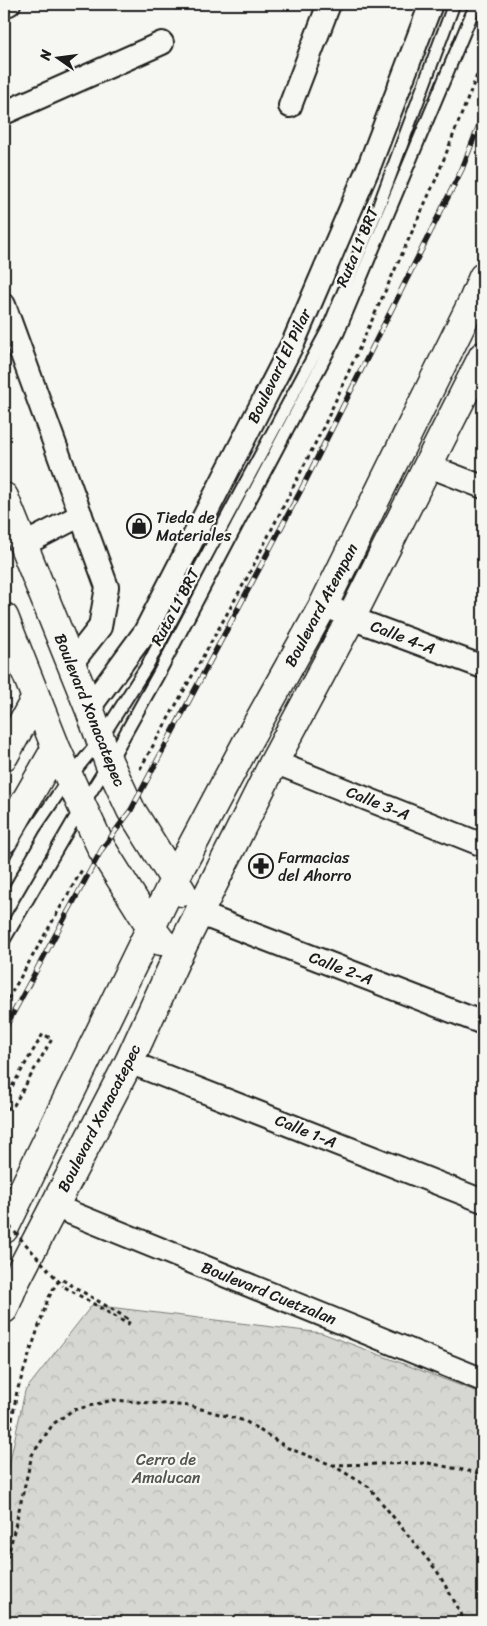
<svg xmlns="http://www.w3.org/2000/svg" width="487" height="1626" font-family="Sriracha,sans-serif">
<defs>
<pattern id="forest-crowns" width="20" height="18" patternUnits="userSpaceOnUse" patternTransform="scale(1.25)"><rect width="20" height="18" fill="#d6d6d2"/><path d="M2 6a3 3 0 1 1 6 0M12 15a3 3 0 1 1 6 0" fill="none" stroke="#b7b7b4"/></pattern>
</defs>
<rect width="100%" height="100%" fill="#f6f6f2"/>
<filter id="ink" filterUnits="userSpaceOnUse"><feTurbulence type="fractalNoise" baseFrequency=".02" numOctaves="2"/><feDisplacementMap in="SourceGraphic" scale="10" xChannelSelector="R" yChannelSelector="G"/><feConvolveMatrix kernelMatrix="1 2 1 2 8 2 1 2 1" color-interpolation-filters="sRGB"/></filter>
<g filter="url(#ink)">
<path fill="url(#forest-crowns)" stroke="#797977" d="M92,1305l230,28 161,61v228h-479v-133l21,-98z"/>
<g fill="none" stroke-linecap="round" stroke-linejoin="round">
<defs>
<path id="lane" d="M4,882l30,-53 35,-51 31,-38 47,-74 181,-337 50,-121 76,-204
M4,940l78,-134 27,-43 49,-88 180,-342 138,-329"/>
<path id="street" d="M4,6l5,-2
M290,106l39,-102
M4,113l158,-70
M4,305l103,282 -7,40 -29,37
M429,466l54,21
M23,545l58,-30
M324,604l27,14 132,49
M89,708l56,-76 149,-291 76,-177 61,-160
M274,762l209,83
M198,913l285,110
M129,1062l354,139
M54,1206l429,174"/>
<path id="secondary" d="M4,497l85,211 20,55 22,47 51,82
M4,617l52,131 26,58 20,43 50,80 9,12
M4,756l32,-58
M4,839l52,-91
M4,1229l170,-349 72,-136 78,-140 149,-303 10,-24
M4,1309l10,-25 115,-222 47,-103 98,-197 77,-144 132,-262"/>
</defs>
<use href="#lane" stroke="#1c1c1c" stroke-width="15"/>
<use href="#street" stroke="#1c1c1c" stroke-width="26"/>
<use href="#secondary" stroke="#1c1c1c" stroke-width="31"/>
<path stroke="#1c1c1c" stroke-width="3" stroke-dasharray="4 4" stroke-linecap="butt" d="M140,769l107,-191 77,-152 112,-247 47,-119
M4,1006l79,-138
M4,1100l39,-66 9,5 -38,66 -10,5
M332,1465l96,-2 55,11
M4,1467l13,-76 31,-92 8,-15 5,-5 69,41 -2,4 -65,-38
M4,1573l28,-118 21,-31 20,-14 40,-10 77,6 55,15 43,27 44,17 37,22 68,84 24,42 3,9"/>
<use href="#lane" stroke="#f6f6f2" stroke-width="11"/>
<use href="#street" stroke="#f6f6f2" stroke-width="22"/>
<use href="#secondary" stroke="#f6f6f2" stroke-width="28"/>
<defs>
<path id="rail" d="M4,1030l98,-181 29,-39 170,-320 161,-321 21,-54"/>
</defs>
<use href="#rail" stroke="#1c1c1c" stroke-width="5.5"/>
<use href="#rail" stroke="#f6f6f2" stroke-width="4" stroke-dasharray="11" stroke-linecap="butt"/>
<path stroke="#1c1c1c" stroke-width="3" stroke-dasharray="4 4" stroke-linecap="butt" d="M4,1220l59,66"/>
</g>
</g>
<defs>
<symbol id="shop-ring" viewBox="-11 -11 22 22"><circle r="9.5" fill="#f6f6f2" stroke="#1c1c1c" stroke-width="1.5"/><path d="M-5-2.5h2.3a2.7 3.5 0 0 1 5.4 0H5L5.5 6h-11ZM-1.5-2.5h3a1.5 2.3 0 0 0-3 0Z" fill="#1c1c1c"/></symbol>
<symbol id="pharmacy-ring" viewBox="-11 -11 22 22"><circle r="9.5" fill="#f6f6f2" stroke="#1c1c1c" stroke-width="1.5"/><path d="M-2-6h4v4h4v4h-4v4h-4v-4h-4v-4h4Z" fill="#1c1c1c"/></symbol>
</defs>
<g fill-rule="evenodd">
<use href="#shop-ring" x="125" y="512" width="28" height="28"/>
<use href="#pharmacy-ring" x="247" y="852" width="28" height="28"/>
</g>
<g text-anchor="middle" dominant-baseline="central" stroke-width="4.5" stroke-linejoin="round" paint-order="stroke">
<g font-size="16" fill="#1c1c1c" stroke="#f6f6f2">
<text transform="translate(357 247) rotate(-67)">Ruta L1 BRT</text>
<text transform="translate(279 366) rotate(-64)">Boulevard El Pilar</text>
<text transform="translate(321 605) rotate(-62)">Boulevard Atempan</text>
<text transform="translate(175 607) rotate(-62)">Ruta L1 BRT</text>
<text transform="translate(403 637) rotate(21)">Calle 4-A</text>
<text transform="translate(90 710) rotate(68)">Boulevard Xonacatepec</text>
<text transform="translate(378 803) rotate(22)">Calle 3-A</text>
<text transform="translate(341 968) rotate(21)">Calle 2-A</text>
<text transform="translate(99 1118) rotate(-63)">Boulevard Xonacatepec</text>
<text transform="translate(306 1131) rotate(22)">Calle 1-A</text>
<text transform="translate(269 1293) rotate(22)">Boulevard Cuetzalan</text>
</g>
<g font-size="16" fill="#1c1c1c" stroke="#f6f6f2" text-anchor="start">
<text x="156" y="517">Tieda de<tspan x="156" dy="18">Materiales</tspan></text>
<text x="278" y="857">Farmacias<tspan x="278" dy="18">del Ahorro</tspan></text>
</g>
<g font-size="16" fill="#545453" stroke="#f6f6f2">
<text x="166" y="1459">Cerro de<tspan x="166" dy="18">Amalucan</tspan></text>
</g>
</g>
<rect width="487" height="1626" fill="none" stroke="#f6f6f2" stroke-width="20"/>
<rect x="10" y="10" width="467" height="1606" fill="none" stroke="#1c1c1c" stroke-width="2" filter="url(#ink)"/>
<g transform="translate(58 58) rotate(284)" stroke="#f6f6f2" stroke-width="4" paint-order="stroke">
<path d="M0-4L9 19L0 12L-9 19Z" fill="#1c1c1c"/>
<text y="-8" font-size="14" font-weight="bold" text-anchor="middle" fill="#1c1c1c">N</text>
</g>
</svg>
